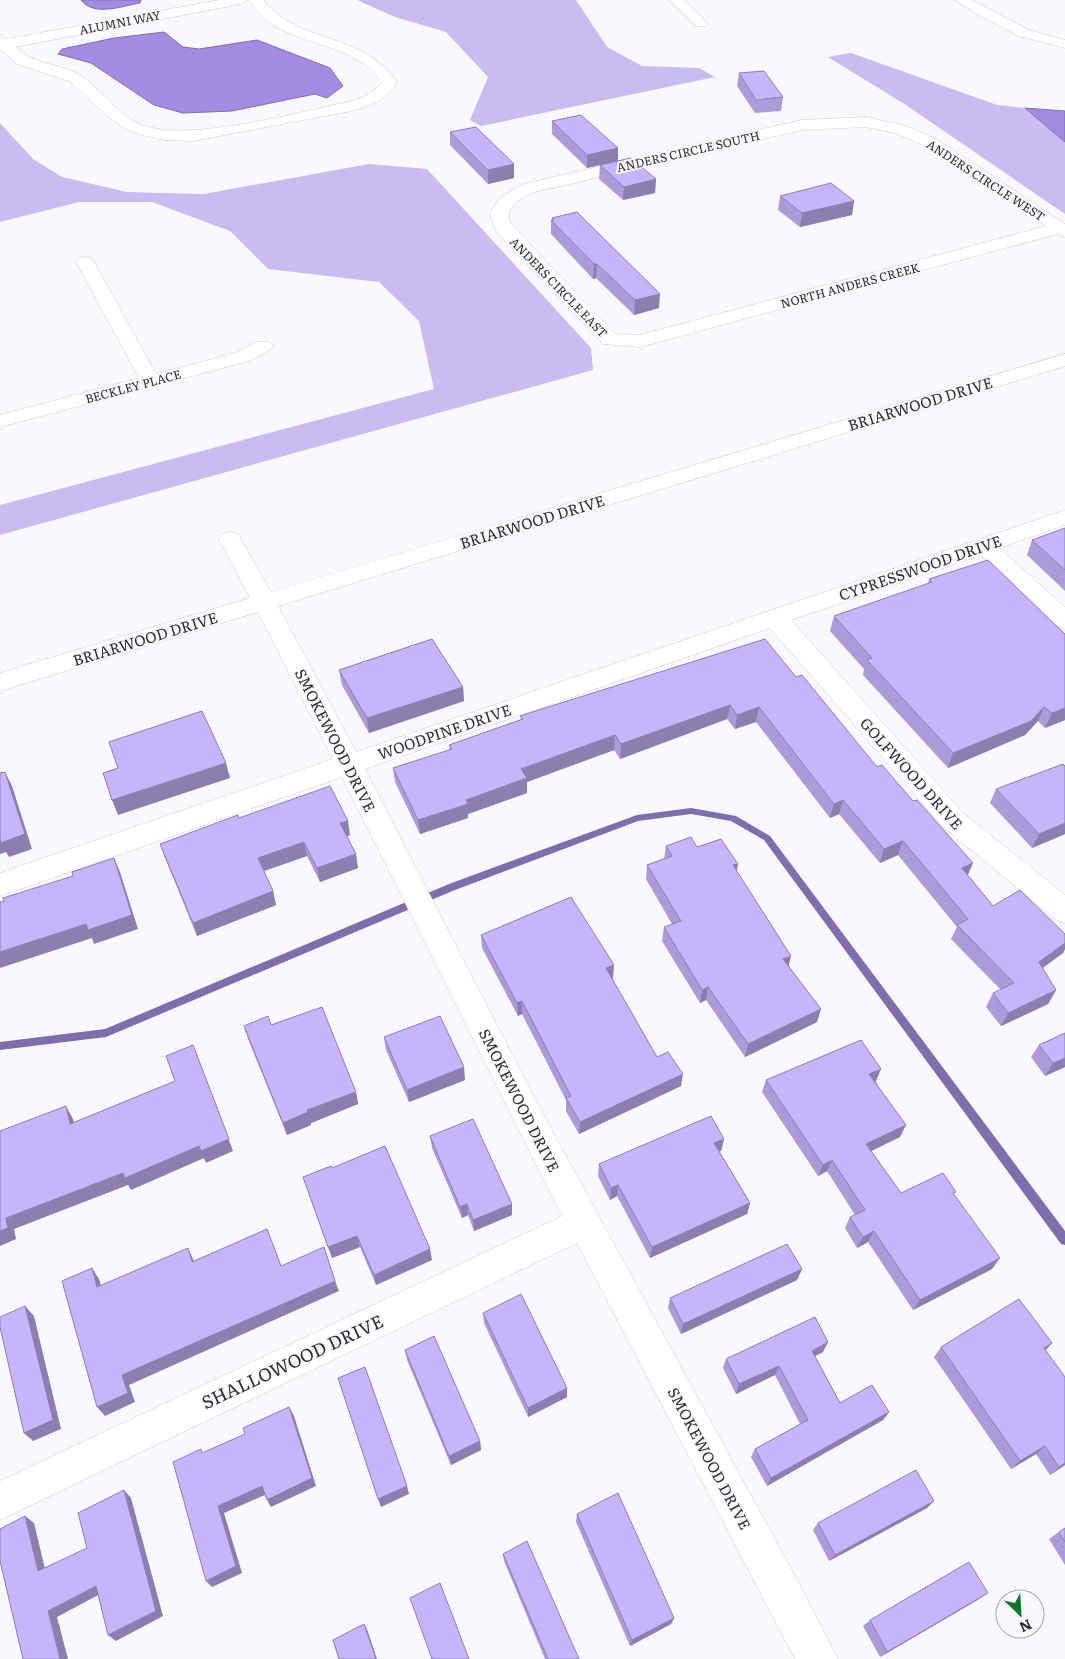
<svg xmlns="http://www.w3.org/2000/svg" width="1065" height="1659" font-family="Literata,serif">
<rect width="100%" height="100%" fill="#f9f8fe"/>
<path fill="#c8bcf1" d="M357,0h219l31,47 35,19 57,2 16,9 -234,49 -11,-6 18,-43 -42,-45 -51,-15z
M851,53l146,52 28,3 40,34v72l-159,-109 -78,-48z
M0,123l33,36 29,18 65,15 77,2 165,-30 58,5 164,179 2,22 -593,165v-30l434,-116 -15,-68 -40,-39 -111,-13 -38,-38 -78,-29h-73l-79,20z"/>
<path fill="#a28be1" stroke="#7f6eac" d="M81,0h60l-1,3c-18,3 -46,14 -59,-3z
M164,32l19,15 16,2 58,-9 73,28 13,18 -16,12 -12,-4 -83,17 -49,2 -29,-8 -63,-42 -33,-9 4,-5 52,-11z
M1025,108l40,3v31z"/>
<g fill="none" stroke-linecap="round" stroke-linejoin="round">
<path fill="#7f6eac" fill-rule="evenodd" d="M691,808l45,8 34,20 295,395v14l-4,-1 -297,-404 -33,-19 -40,-7 -53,7 -183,69 -349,147 -106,13v-8l105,-13 344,-145 188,-69z"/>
<defs>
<path id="minor" d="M219,0h29l-7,4 -226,43c23,20 43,15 65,28 20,13 34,35 55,47 44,24 163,-10 213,-20 14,-4 26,-8 33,-20 -24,-38 -77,-35 -111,-59 -9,-5 -15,-15 -21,-23h14c35,44 101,32 134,82 -12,19 -25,23 -46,29l-158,30 -29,-1 -26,-6 -14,-6 -19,-14 -36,-33 -52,-17 -17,-15v-12l7,2z
M669,0h15l24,23 -2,3h-10z
M955,0h17l57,30 36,10v8l-46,-12 -37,-19z
M866,117l40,9 32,14 127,84v13l-8,-3 -417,113 -37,-3 -98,-103c-4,-5 -10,-11 -12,-17 -10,-19 17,-34 31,-40l278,-64zM866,127l29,6 31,13 120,80 -406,109 -25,-1 -105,-111c-5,-18 11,-25 25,-31l267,-62z
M85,257l6,1 3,4 62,112 79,-21 21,-11h14l3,4 -3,4 -21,11 -249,66v-12l139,-37 -63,-116 3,-4z
M1065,354v12l-787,240 78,146 709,-242v15l-66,23 66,59v22l-8,-2 -77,-72 -189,65 172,193 102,82v28l-10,-4 -112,-92 -173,-199 -405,141 170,330 260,477 43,83h-43l-218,-416 -577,277v-39l562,-265 -220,-439 -342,119v-23l333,-114 -75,-147 -258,79v-18l250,-75 -31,-59 3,-5 8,-2 8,2 33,58z"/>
</defs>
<use href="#minor" stroke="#ceccd6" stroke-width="1"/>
<use href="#minor" fill="#fff" fill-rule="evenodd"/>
</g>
<path fill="#ab9cd9" d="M739,73l44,24 -2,14 -26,2 -18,-27z
M552,121l66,27v13l-31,7 -35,-34z
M450,132l64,46 -26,6 -38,-39z
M600,165l56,14 -1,14 -32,7 -24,-21z
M780,196l74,5 -2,14 -52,12 -22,-17z
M552,218l107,90 -25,7 -38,-37 -3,1 -42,-45v-14h1z
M1065,528v63l-38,-36 5,-15z
M929,579l136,55v86l-20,8 -7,-7 -13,14 -77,33 -85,-93 1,-6 -34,-38 4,-15 94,-32z
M339,670l124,17 1,14 -95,32 -27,-48z
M796,677l81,90 116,139 72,28v15l-2,4 -21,15 14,22 -8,14 -47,22 -15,-19 7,-14 8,-3 -50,-51 6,-12 -59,-72 -18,8 -41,-49 -9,4 -74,-96 -21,7 -8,-10 -107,40 -6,-9 -87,32v11l-59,21v4l-48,16 -25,-52 -2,-14 57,-18 -1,-5 72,-25 -1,-4z
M996,789l69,45 -33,14 -42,-45z
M239,818l111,17 -3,1 11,32 -38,14 -13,-26 -43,15 9,20 3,14 -79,31 -32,-78 -5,-14z
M666,846l31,1 41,17 -1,7 52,95 28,56 -72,35 -39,-57 -6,3 -38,-62 2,-14 8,-3 -26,-45 1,-14 17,-6z
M481,935l132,44h-1l45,78 24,29 -102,48 -13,-23v-11l-44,-86 -4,2 -36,-68z
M271,1025l85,67 2,12 -47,19v2l-24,10 -39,-96 -4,-13z
M1065,1033v34l-20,9 -14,-19 8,-12z
M384,1037l81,43 -56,22 -23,-52z
M766,1080l110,1 24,56 -29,14 30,42 53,2 38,74 -79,41 -45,-68 -11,6 -12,-20 5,-11 5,-2 -28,-44 -9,5 -56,-84z
M430,1136l82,79 -38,16 -6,-16 -6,3 -30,-70z
M724,1139l-3,12h-2l31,52 -3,11 -97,44 -33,-62 -7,4 -12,-24 1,-12z
M332,1168l100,92 -56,25 -16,-38 -28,11 -29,-81z
M802,1269l-5,11 -116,54 -13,-26 2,-10z
M483,1313l84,75v9l-39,20 -44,-94z
M1052,1343l-7,7 20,115 -15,10 -14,-21 -25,15 -77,-112 7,-10z
M405,1350l75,91 1,9 -30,15 -44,-105z
M823,1352l-8,4 25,47 49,9 -6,8 -116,66 -16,-29 4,-8 45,-25 -25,-49 -39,19 -13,-26 3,-9z
M927,1508l-98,53 -16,-31 5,-7z
M577,1514l97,104 -3,6 -41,22 -54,-124z
M1065,1528v37l-16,-26z
M503,1554l76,105h-34l-41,-98z
M979,1599l-99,58 -17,-31 7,-6z"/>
<path fill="#8b7fb0" d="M618,148v13l-31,7v-13z
M514,164v14l-26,6v-14z
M656,179l-1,14 -32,7 1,-13z
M854,201l-2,14 -52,12 2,-14z
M594,264h3l-1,14 -3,1z
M660,294l-1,14 -25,7 1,-15z
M463,687l1,14 -95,32 -2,-15z
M730,705l-3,14 -107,40 1,-15z
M759,707l-3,15 -21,7 2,-14z
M1044,707l-6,14 -13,14 -77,33 5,-15z
M1065,708v12l-20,8 7,-15z
M615,735l-1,15 -87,32v11l-59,21v4l-48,16 -2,-14 48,-20 55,-31z
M226,763l4,15 -112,37 -6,-15z
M5,772l7,14 20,63 -23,8 -3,-5 -6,2v-16z
M843,800l-4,14 -9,4 4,-14z
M348,821l2,14 -7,3 -3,-15z
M1065,823v11l-33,14 7,-14z
M903,841l-5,14 -18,8 4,-14z
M304,842l3,14 -46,16 -3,-14z
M356,854l2,14 -38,14 -3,-14z
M114,858l6,14 18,57 -44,15 -2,-6 -92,30v-16z
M973,863l-6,14 -5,-9z
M738,864l-3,14 -2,-13z
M273,891l3,14 -79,31 -4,-13z
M1065,943v6l-2,4 -31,23 7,-14z
M791,956l-3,13 -5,-10z
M614,965l-1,14 -8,3 1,-14z
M708,987l-2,13 -6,3 2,-13z
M1056,990l-8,14 -47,22 7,-13z
M522,1001v13l-4,2 -1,-13z
M821,1009l-4,13 -72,35 3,-13z
M193,1045l40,106 -27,12 -2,-5 -73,32 -3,-5 -114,44 2,10 -16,7v-15l6,-13 117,-45 3,5z
M1065,1058v9l-20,9 8,-13z
M464,1067l1,13 -56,22 -2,-12z
M881,1069l-5,12 -12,5 5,-12z
M683,1074l-2,12 -102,48 1,-12z
M356,1092l2,12 -47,19v2l-24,10 -4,-12 24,-13z
M66,1106l7,13 4,17 -7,-12z
M906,1125l-6,12 -39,19 5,-12z
M724,1139l-3,12 -10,4 3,-12z
M832,1160l-5,11 -9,5 5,-11z
M618,1185l-1,11 -7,4 1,-12z
M750,1203l-3,11 -97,44 2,-11z
M467,1204l1,11 -6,3 -2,-11z
M512,1204v11l-38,16 -1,-11z
M874,1231l-6,11 -11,6 6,-11z
M357,1236l3,11 -28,11 -4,-11z
M188,1248l5,11 4,14 -5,-11z
M430,1249l2,11 -56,25 -2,-10z
M1000,1258l-8,11 -79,41 7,-10z
M92,1268l7,11 5,18 -7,-10z
M802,1269l-5,11 -116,54 2,-10z
M335,1281l4,10 -210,94 6,17 -30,14 -8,-9 25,-32z
M25,1306l9,10 27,113 -28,12 -9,-8z
M828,1342l-5,10 -16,8 5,-9z
M1052,1343l-9,10 1,-5z
M779,1366l-4,9 -39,19 3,-10z
M567,1388v9l-39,20v-9z
M289,1407l5,9 22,70 -45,21 -4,-7z
M889,1412l-6,8 -116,66 4,-8z
M480,1441l1,9 -30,15 -2,-9z
M1045,1446l-9,8 -25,15 9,-8z
M1065,1463v2l-15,10 9,-8z
M262,1486l5,8 -43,19 18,60 -30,14 -6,-6 12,-75z
M407,1486l2,8 -28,13 -3,-8z
M124,1490l7,8 32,118 -47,25 -8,-6z
M934,1501l-7,7 -98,53 6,-6z
M25,1516l9,7 13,54 -9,-6z
M96,1586l8,6 -47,25 11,42h-8l-12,-48z
M988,1593l-9,6 -99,58 7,-5z
M674,1618l-3,6 -41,22 2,-6z
M364,1624l3,5 10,30h-1z"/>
<path fill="#c7b5fc" stroke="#8b7fb0" d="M764,71l19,26 -27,3 -17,-27z
M581,115l37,33 -31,7 -35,-34z
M476,127l38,37 -26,6 -38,-38z
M631,158l25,21 -32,8 -24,-22z
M831,183l23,18 -52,12 -22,-17z
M577,212l83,82 -25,6 -38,-36h-3l-43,-44h3l-2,-2z
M1065,528v42l-33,-30z
M988,560l77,74v74l-13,5 -8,-6 -13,14 -78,32 -86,-93 5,-2 -38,-42 98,-34 -3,-3z
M432,639l31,48 -96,31 -28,-48z
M765,639l31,38 6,-2 75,92 5,-2 31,36 4,-1 56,63 -11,5 31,38 27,-16 45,44v9l-26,19 17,28 -48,23 -15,-20 21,-10 -57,-58 11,-6 -65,-78 -19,8 -41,-49 -9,4 -75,-97 -22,8 -7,-10 -109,39 -6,-9 -94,34 6,9 -61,22 2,4 -50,16 -25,-52 59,-19 -3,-4 74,-26 -3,-3 25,-8z
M202,711l24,52 -114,37 -9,-27 15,-5 -9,-26z
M1063,764l2,2v57l-26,11 -43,-45z
M5,772l20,62 -24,9 -1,-5v-65z
M330,786l18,35 -8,2 16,31 -39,14 -13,-26 -46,16 15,33 -80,32 -33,-79 78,-29 1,3z
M691,837l6,10 24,-8 17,25 -5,1 58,91 -8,3 38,50 -73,35 -40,-57 -6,3 -38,-63 17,-6 -34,-56 25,-9 -6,-10z
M114,858l18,57 -44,15 -2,-6 -86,28v-50l4,-1 -1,-3 70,-22 -1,-4z
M571,897l43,68 -8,3 51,89 11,-5 15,22 -103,48 -14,-24 5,-2 -49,-95 -5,2 -36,-68z
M322,1007l34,85 -49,18 1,2 -25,11 -39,-97 24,-10 3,9z
M440,1016l24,51 -57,23 -23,-53z
M1065,1033v25l-12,5 -14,-18z
M861,1040l20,29 -12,5 37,51 -40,19 35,49 42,-20 13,19 -3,1 47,65 -80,42 -46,-69 -11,6 -13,-20 15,-7 -33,-50 -9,5 -57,-85z
M193,1045l36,94 -28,12 -2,-5 -74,32 -2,-5 -117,45 2,10 -8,3v-100l66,-25 4,18 105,-43 -9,-25z
M711,1116l13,23 -10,4 36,60 -98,44 -34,-62 -7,3 -12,-24z
M473,1119l39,85 -39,16 -6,-16 -7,3 -30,-71z
M385,1146l45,103 -56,26 -17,-39 -29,11 -25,-70 28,-11 1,2z
M267,1229l14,37 43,-19 11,34 -213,94 6,18 -31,14 -35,-126 30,-13 5,19 91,-39 4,14z
M787,1244l15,25 -119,55 -13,-26z
M521,1294l46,94 -39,20 -45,-95z
M1019,1299l33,44 -8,5 21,29v86l-6,4 -14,-21 -25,15 -79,-114z
M25,1306l28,114 -29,13 -24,-106v-10z
M815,1317l13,25 -16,9 28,52 32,-18 17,27 -118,66 -16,-29 53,-29 -29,-54 -40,18 -13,-25z
M434,1336l46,105 -31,15 -44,-106z
M365,1367l42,119 -29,13 -40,-121z
M289,1407l23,71 -45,22 -5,-14 -44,20 18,60 -30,15 -33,-119 28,-13 1,4 43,-19 -2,-6z
M916,1470l18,31 -99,54 -17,-32z
M124,1490l32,121 -48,24 -12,-49 -48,25 12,48h-37l-23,-98v-32l25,-13 13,55 49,-23 -9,-35z
M618,1493l56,125 -42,22 -55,-126z
M1065,1528v14l-6,-10z
M527,1541l52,118h-31l-45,-105z
M969,1562l19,31 -101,59 -17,-32z
M440,1583l29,76h-37l-22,-61z
M364,1624l12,35h-37l-6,-19z"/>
<g text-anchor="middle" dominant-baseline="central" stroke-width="4" stroke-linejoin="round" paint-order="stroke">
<g font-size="12" fill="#2d2c30" stroke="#f9f8fe">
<text transform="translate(120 22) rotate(-11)">ALUMNI WAY</text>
<text transform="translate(688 151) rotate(-13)">ANDERS CIRCLE SOUTH</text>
<text transform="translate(986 180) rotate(33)">ANDERS CIRCLE WEST</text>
<text transform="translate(850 285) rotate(-15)">NORTH ANDERS CREEK</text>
<text transform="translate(559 287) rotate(46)">ANDERS CIRCLE EAST</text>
<text transform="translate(133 386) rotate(-15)">BECKLEY PLACE</text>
</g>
<g font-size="15" fill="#2d2c30" stroke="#f9f8fe">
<text transform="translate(920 403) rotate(-17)">BRIARWOOD DRIVE</text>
<text transform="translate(532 521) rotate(-17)">BRIARWOOD DRIVE</text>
<text transform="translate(920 567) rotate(-19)">CYPRESSWOOD DRIVE</text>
<text transform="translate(145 638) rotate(-17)">BRIARWOOD DRIVE</text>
<text transform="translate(444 731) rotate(-19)">WOODPINE DRIVE</text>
<text transform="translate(336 740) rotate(63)">SMOKEWOOD DRIVE</text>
<text transform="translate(912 773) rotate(48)">GOLFWOOD DRIVE</text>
<text transform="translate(520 1100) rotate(63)">SMOKEWOOD DRIVE</text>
<text transform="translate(710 1458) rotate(62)">SMOKEWOOD DRIVE</text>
</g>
<g font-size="18" fill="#2d2c30" stroke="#f9f8fe">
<text transform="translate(292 1361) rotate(-25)">SHALLOWOOD DRIVE</text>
</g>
</g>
<g transform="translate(1020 1614) rotate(155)"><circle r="24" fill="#f9f8fe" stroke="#a7a6ac"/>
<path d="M0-4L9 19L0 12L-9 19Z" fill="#127424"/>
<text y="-8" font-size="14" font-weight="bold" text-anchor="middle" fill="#2d2c30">N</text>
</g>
</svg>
